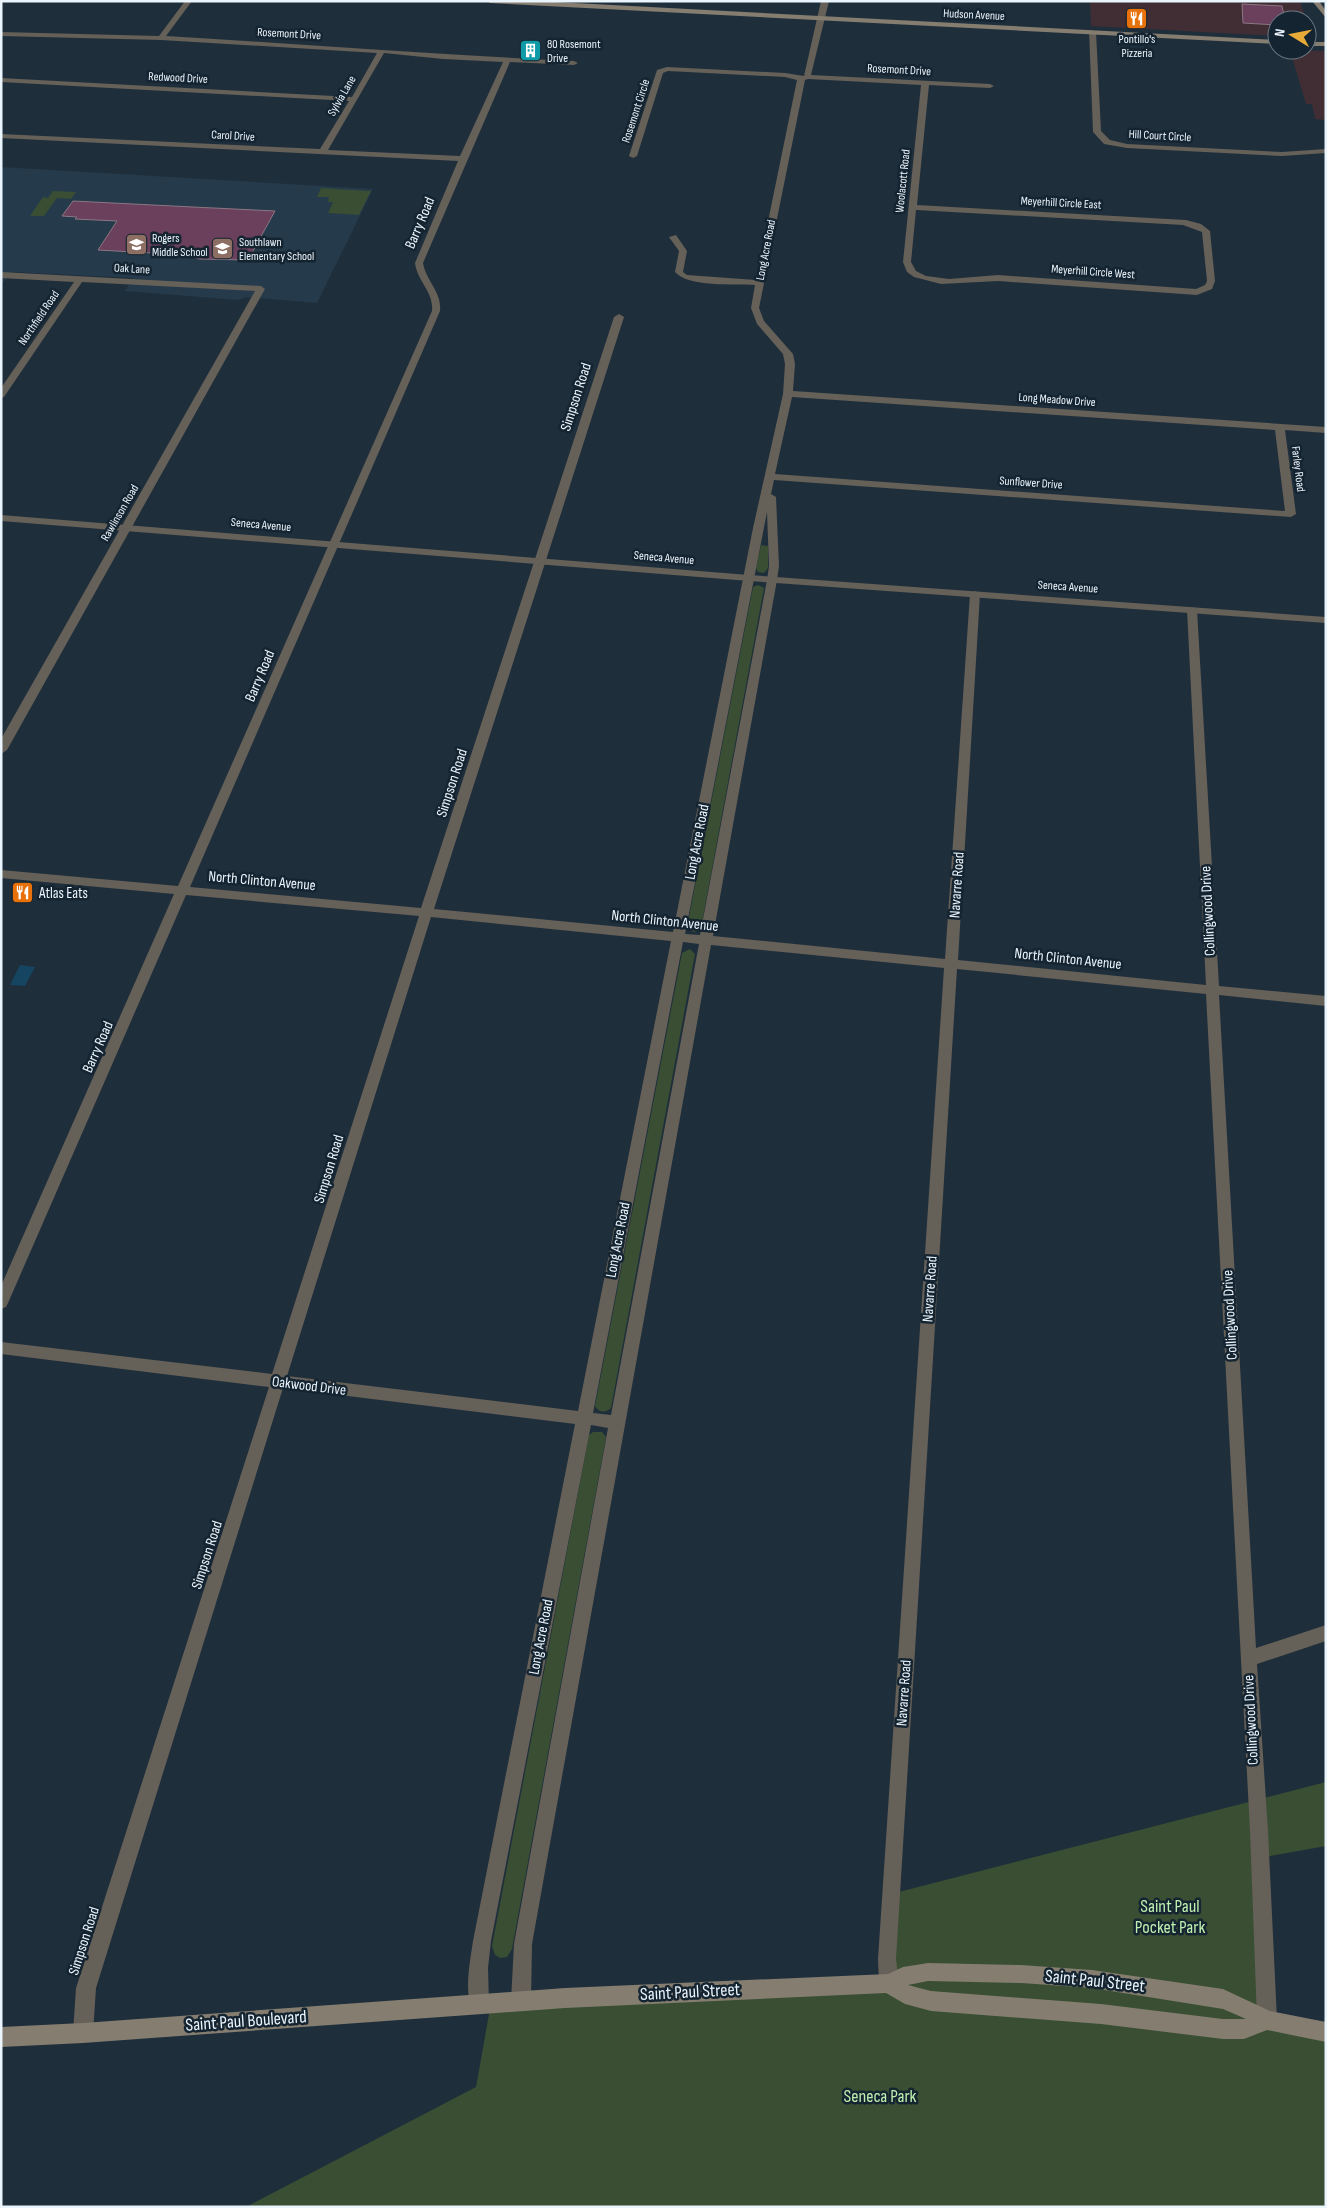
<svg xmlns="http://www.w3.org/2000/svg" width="1327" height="2208" font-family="'Sofia Sans Condensed',sans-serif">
<rect width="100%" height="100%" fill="#1f2e3b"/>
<path fill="#412e35" d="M1090,1h210l6,19h-29v16l-186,-10z
M1290,50l36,1v69l-11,-1 -3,-15h-6z"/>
<path fill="#253a4b" d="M1,167l372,22 -56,114 -71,-6 -8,3 -113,-9 8,-13 -120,-6 -12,12z"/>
<path fill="#394e33" d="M321,188l49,3h1l-12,24 -31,-2 5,-11h-5l1,-5h-12z
M53,191l23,1 -5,7 -14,-1 -13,18h-14l13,-19 5,1z
M761,545l7,1v22l-4,5 -6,-1 -2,-4z
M758,585l6,3 -63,340 -5,4 -5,-1 -4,-4 66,-340z
M690,949l5,5 -84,454c-5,5 -12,5 -16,-2l87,-453z
M593,1432h9l4,5 -94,512 -5,8 -7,1 -5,-3 -3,-9 97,-511z
M1326,1782v64l-67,12 8,162 59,12v175h-1080l230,-120 15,-84 398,-20 2,-89z"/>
<path fill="#154561" d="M20,965l15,2 -10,19 -15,-1z"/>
<path fill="#6a405c" stroke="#8b7783" d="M1242,4l40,2 3,14h-8v5l-34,-2z
M73,201l120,6 82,4 -27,49 -49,-1 -11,-4 -90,-5 19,-29 -42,-2 2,-2 -15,-1z"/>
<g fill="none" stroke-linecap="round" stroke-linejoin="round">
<path fill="#656058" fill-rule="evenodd" d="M185,1h7l-26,35c136,8 272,19 408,25l4,2 -4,2 -64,-3 -87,201c3,18 19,29 17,48l-250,576 231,21 193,-591 5,-3 5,3 -190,592 239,23 80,-404 30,-134 2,-30 -2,-10 -26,-30 -6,-16 4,-23c-20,-1 -68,2 -80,-13l4,-21 -10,-14 7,-2 11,16 -4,21 4,3 69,5 41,-200 -12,-3 -117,-6 -5,2 -26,83 -4,2 -4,-2 28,-86 10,-3 118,6 19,3 17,-75h8l-18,74 179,9 4,2 -4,2 -61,-3 -12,120 269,15 15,4 9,7 5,50 -3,8 -15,6 -199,-14 -57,3 -27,-7 -7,-5 -4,-10 18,-177 -113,-6 -3,1 -46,228 5,13 29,33 2,10 -2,27 533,36v6l-41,-3 11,84 -5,3 -517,-37 -3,14 5,3 3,69 -2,14 -64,356 232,23 25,-365 5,-3 5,3 -22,366 248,25 -19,-375 5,-3 5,3 22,376 107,10v10l-107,-11 37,653 70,-23v16l-69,23 11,167 9,189 -3,7 -7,3 -7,-3 -3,-7 -7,-189 -44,-837 -249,-25 -61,990 3,24 -3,7 -7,3 -7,-3 -3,-7 -1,-24 66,-991 -233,-23 -179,999 -1,57 -3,7 -7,3 -7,-3 -3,-7 3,-57 94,-516 -17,-3 -100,516 -3,27 1,36 -3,7 -7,3 -7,-3c-8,-20 -2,-49 1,-70l102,-517 -292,-36 -187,600 -3,45 -3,7 -7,3 -7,-3 -3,-7 3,-45 193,-601 -268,-33v-12l271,32 147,-458 -233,-21 -178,408 -2,4 -5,2v-23l173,-392 -173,-16v-8l177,16 254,-575c2,-19 -15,-30 -17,-48l43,-102 -457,-23v-4l319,15 29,-48 -348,-19v-4l351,19 25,-44 -216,-13 -160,-4v-4l158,4zM384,53l59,6 60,3 -43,94 -132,-6zM916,210l267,15 19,7 5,49 -2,4 -9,4 -198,-14 -49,4 -23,-3 -10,-5 -5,-9zM792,397l483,33 10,81 -510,-37zM767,512l2,54 -2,14 -67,355 -15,-1zM431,917l240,24 -93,470 -291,-35zM683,942l16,2 -88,471 -18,-2z
M1089,30l7,2 5,99 9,9 17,4 155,8 44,-3v4l-44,3 -155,-8 -23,-4 -11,-12z
M1,272l260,14 4,3 -258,461 -6,4v-15l254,-448 -173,-9 -78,115 -3,1v-10l73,-106 -73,-4z"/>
<path fill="#656058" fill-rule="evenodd" d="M1,515l748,60 577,42v6l-577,-42 -748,-60z"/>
<path fill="#847d70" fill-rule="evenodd" d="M487,1h49l741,39v4l-787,-41z
M1312,1h7l7,10v7z
M1307,42h19v4h-19z
M928,1963l93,2 71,5 131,19 47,22 56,11v20l-59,-12 -23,9h-21l-122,-15 -170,-13 -26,-7 -19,-11 -321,15 -482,35 -82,4v-20l82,-4 482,-35 323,-14 15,-7zM928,1981l93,2 71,5 131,21 23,10h-23l-122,-15 -170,-13 -23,-6z"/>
</g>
<defs>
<symbol id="restaurant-square" viewBox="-11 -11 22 22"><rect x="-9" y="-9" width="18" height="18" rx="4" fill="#e8710a" stroke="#152431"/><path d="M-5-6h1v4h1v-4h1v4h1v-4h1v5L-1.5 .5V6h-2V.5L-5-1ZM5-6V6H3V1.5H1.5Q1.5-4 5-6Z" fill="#fff"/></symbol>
<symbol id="building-square" viewBox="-11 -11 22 22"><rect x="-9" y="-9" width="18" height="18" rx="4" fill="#0f9aa8" stroke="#152431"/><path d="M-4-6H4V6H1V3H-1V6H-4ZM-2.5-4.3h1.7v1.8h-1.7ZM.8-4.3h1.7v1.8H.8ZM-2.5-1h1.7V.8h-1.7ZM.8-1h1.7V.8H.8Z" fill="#fff"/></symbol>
<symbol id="school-square" viewBox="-11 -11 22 22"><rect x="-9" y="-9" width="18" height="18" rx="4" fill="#8d6e63" stroke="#152431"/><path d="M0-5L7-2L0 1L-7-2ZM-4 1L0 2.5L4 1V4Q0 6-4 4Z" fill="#fff"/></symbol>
</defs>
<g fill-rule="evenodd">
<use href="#restaurant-square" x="1124" y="6" width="25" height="25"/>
<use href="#building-square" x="518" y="38" width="25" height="25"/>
<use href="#school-square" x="124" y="232" width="25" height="25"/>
<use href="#school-square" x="210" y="236" width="25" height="25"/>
<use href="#restaurant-square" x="10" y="880" width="25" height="25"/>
</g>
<g text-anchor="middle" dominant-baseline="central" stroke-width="5" stroke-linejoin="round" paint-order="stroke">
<g font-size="12" fill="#ebf5fd" stroke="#152431">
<text transform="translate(974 15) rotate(3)">Hudson Avenue</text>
<text transform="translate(289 34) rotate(3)">Rosemont Drive</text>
<text transform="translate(899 70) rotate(3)">Rosemont Drive</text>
<text transform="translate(178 78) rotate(3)">Redwood Drive</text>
<text transform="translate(342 96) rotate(-60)">Sylvia Lane</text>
<text transform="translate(636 111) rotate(-72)">Rosemont Circle</text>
<text transform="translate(233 136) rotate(3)">Carol Drive</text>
<text transform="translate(1160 136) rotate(3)">Hill Court Circle</text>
<text transform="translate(903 181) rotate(-84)">Woolacott Road</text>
<text transform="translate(1061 203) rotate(3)">Meyerhill Circle East</text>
<text transform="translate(766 250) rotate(-79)">Long Acre Road</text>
<text transform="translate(132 269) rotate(3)">Oak Lane</text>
<text transform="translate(1093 272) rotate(4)">Meyerhill Circle West</text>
<text transform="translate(39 318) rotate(-56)">Northfield Road</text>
<text transform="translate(1057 400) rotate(4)">Long Meadow Drive</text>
<text transform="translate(1298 469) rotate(83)">Farley Road</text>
<text transform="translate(1031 483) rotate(4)">Sunflower Drive</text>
<text transform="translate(120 513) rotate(-60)">Rawlinson Road</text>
<text transform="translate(261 525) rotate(5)">Seneca Avenue</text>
<text transform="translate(664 558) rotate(5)">Seneca Avenue</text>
<text transform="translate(1068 587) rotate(4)">Seneca Avenue</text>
</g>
<g font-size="12" fill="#ebf5fd" stroke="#152431" text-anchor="start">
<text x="1137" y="39" text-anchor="middle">Pontillo's<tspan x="1137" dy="14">Pizzeria</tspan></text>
<text x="547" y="44">80 Rosemont<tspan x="547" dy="14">Drive</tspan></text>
<text x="152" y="238">Rogers<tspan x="152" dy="14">Middle School</tspan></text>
<text x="239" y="242">Southlawn<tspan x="239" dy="14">Elementary School</tspan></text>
</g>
<g font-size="15" fill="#ebf5fd" stroke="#152431">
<text transform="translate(420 223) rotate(-67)">Barry Road</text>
<text transform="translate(576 397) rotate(-72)">Simpson Road</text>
<text transform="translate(260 676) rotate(-67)">Barry Road</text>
<text transform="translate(452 783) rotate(-72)">Simpson Road</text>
<text transform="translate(697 842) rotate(-79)">Long Acre Road</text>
<text transform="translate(262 881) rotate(5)">North Clinton Avenue</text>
<text transform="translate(957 885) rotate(-86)">Navarre Road</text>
<text transform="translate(1208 911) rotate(-93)">Collingwood Drive</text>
<text transform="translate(665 921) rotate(6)">North Clinton Avenue</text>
<text transform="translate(1068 959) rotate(6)">North Clinton Avenue</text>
<text transform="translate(98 1047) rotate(-66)">Barry Road</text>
<text transform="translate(329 1169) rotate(-73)">Simpson Road</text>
<text transform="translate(618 1240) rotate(-79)">Long Acre Road</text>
<text transform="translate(930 1289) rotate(-86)">Navarre Road</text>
<text transform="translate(1230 1315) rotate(-93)">Collingwood Drive</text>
<text transform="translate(309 1386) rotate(7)">Oakwood Drive</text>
<text transform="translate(207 1555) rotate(-72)">Simpson Road</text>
<text transform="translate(541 1637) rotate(-79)">Long Acre Road</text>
<text transform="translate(904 1693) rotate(-86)">Navarre Road</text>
<text transform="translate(1251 1720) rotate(-93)">Collingwood Drive</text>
<text transform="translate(84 1941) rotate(-72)">Simpson Road</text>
</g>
<g font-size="15" fill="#ebf5fd" stroke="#152431" text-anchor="start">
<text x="39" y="893">Atlas Eats</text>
</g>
<g font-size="18" fill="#bff0af" stroke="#152431">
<text x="1170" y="1906">Saint Paul<tspan x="1170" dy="21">Pocket Park</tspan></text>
<text x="880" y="2096">Seneca Park</text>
</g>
<g font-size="18" fill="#ebf5fd" stroke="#152431">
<text transform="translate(1095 1981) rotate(6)">Saint Paul Street</text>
<text transform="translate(690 1992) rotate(-3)">Saint Paul Street</text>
<text transform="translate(246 2021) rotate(-4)">Saint Paul Boulevard</text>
</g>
</g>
<rect width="1327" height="2208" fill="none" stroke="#ebf5fd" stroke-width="5"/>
<g transform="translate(1292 35) rotate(280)"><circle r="24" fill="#152431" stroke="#6b7883"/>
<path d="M0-4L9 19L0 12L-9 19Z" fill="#e9ab38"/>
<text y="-8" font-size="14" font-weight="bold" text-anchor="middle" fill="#ebf5fd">N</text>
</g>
</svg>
